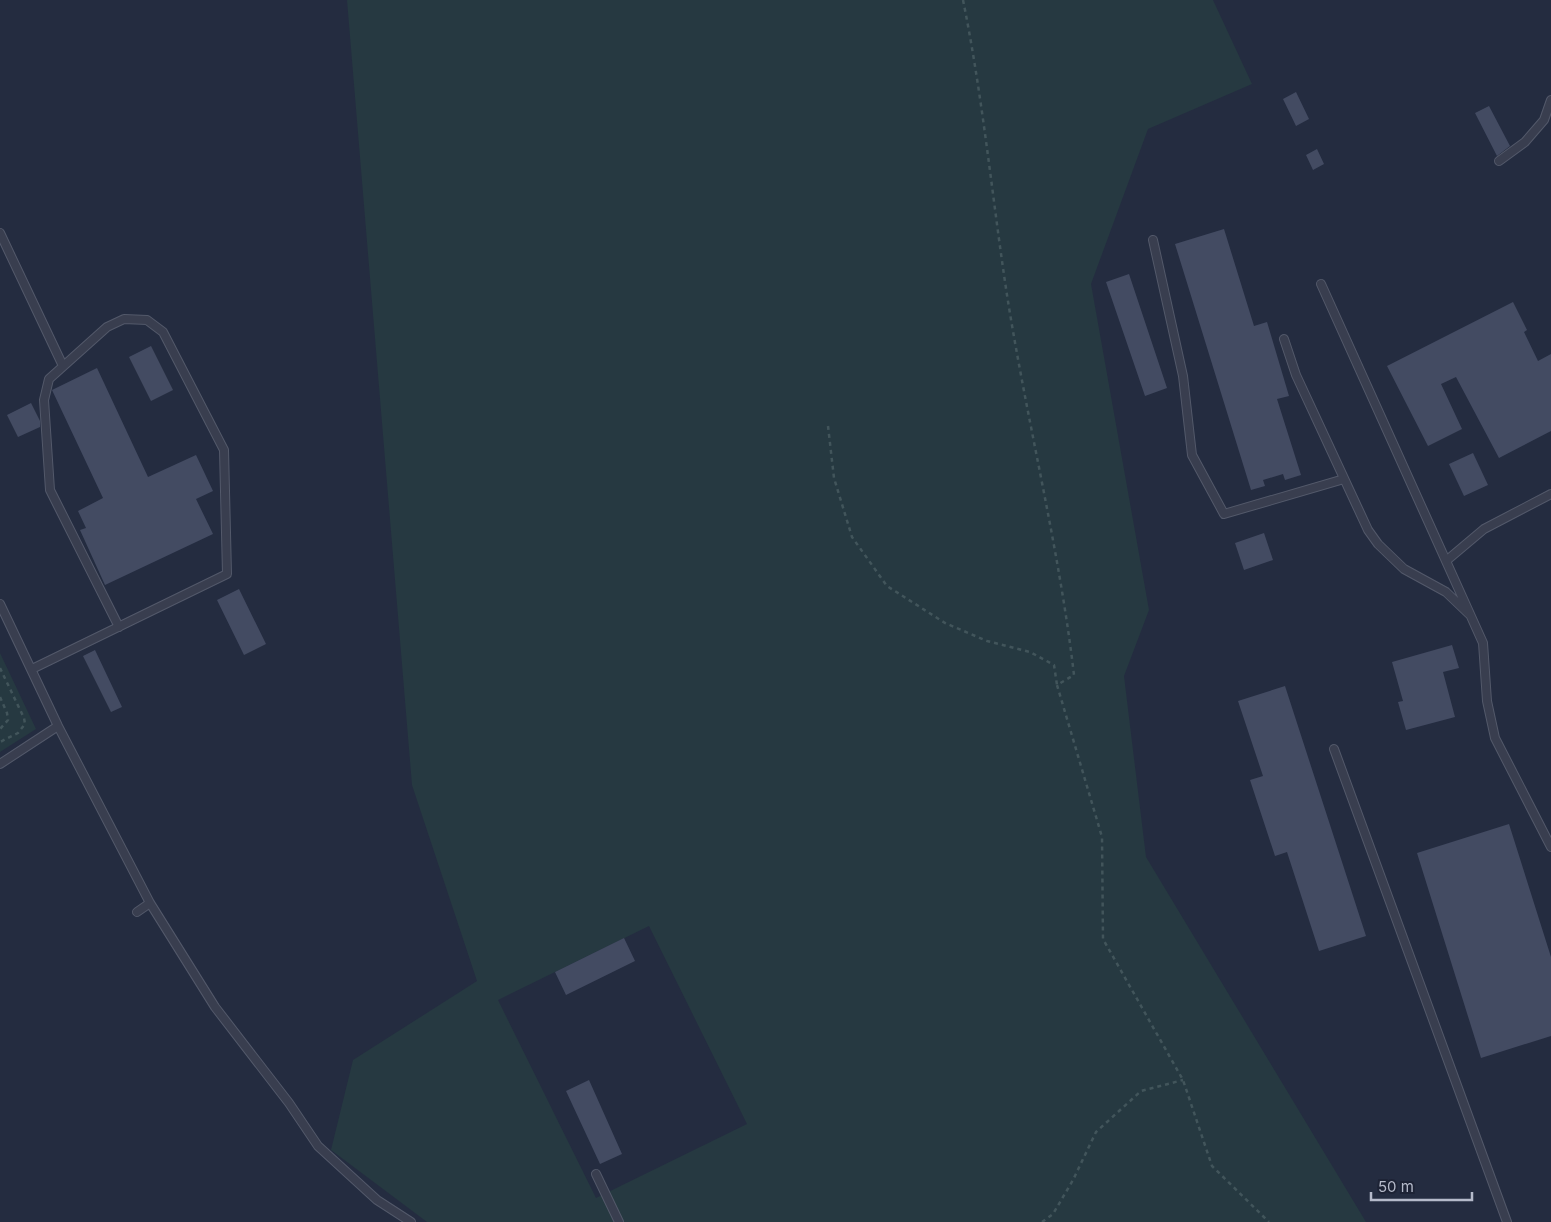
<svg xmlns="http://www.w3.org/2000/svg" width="1551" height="1222" font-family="Inter,sans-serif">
<rect width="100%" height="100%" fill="#242c40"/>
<path fill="#263941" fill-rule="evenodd" d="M347,0h866l39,84 -104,45 -57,155 58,326 -25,66 22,181 220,365h-939l-96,-72 22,-90 124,-79 -65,-196zM649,926l98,198 -151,74 -98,-198z
M0,653l36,76 -36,23z"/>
<path fill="#434b62" d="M1296,92l13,27 -13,7 -13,-27z
M1489,106l21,40 -13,10 -22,-43z
M1317,149l7,15 -11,6 -7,-15z
M1224,229l30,97 13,-4 22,74 -12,3 24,76 -16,5 -2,-6 -20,6 2,6 -14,4 -76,-246z
M1129,274l38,114 -22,8 -39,-114z
M1513,302l14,28 -3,2 14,29 13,-7v77l-52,27 -43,-81 -15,7 21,45 -34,17 -41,-80z
M151,346l22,44 -22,11 -22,-44z
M97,368l51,109 48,-22 17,36 -17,8 17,35 -108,51 -25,-55 6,-2 -8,-17 25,-13 -51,-108z
M31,403l9,18v6l-22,10 -11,-22z
M1473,453l15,32 -24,11 -15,-32z
M1264,533l9,27 -29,10 -9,-27z
M239,589l27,55 -22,11 -27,-55z
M1452,645l7,23 -16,4 12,45 -49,13 -8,-28 5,-1 -11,-39z
M95,650l27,57 -11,5 -28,-56z
M1285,686l81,250 -47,15 -32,-99 -12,4 -25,-76 13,-4 -25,-75z
M1509,824l42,133v79l-70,22 -64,-205z
M624,938l11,23 -69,34 -11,-23z
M589,1080l33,74 -22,10 -34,-73z"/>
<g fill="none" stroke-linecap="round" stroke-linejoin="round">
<defs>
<path id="lane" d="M1499,161l26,-19 19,-22 7,-20
M0,233l63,133
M1153,240l30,136 9,79 32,59 120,-35
M1321,284l162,359 4,58 8,37 56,109
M1284,339l12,36 72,155 10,14 26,25 42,23 23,22
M1446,561l38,-32 67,-35
M0,604l58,122 92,177 65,104 74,96 29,43 59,54 34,22
M32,669c65,-32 130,-63 195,-95l-3,-124 -61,-118 -16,-12 -23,-1 -17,8 -58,52 -5,21 6,90 69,137
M1334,749l173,473
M0,764l58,-38
M137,912l13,-9
M596,1174l23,48"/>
</defs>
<use href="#lane" stroke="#53596a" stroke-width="10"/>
<path stroke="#42555b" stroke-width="2.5" stroke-dasharray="4 4" stroke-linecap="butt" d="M963,0c20,98 29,197 44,295 20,127 52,252 67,380l-17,10 45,152 1,102 80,141 29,86 57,56
M828,426l6,52 18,59 35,49 58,37 42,18 43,11 24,13 3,20
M0,668l24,50 1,6 -7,9 -18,9
M0,697l7,16 1,7 -8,9
M1042,1222l11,-8 20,-34 23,-48 45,-41 42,-11"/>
<use href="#lane" stroke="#393e4f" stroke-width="8"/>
</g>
<path d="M1371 1192v8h101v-8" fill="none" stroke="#b5baca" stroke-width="2.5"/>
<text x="1378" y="1192" font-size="15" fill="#b5baca" stroke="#1d2335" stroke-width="4" paint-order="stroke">50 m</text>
</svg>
